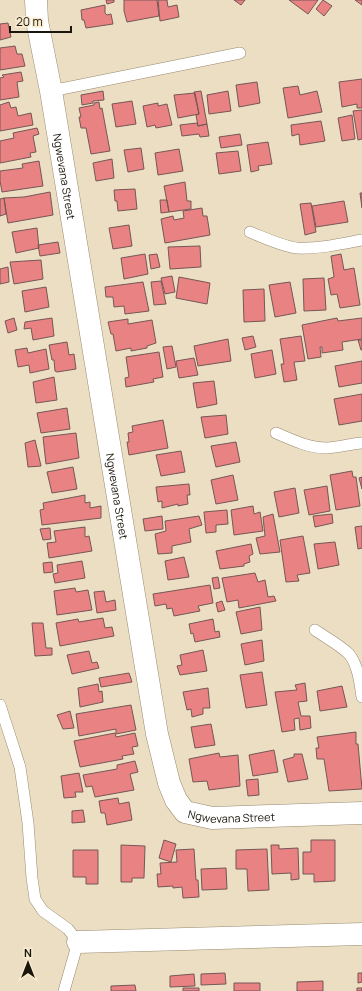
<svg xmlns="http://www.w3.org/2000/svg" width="362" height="991" font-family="Manrope,sans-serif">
<rect width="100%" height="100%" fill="#ecdec2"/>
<path fill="#e98282" stroke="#755756" d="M106,0h8v2l-7,2z
M124,0h33l2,16 -32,6 -3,-11z
M158,0h9l1,7 9,-2 2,12 -19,4z
M234,0h11l-4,5z
M289,0h29l-10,14z
M323,0l9,6 -8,10 -8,-7z
M355,0h7v5z
M105,5v8l2,2 4,-1 2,10 -27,4 -2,-8h-2l-1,-10z
M8,23l3,14 -11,3v-16z
M15,46l2,8h5l3,12 -25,4v-22z
M21,72l2,9 -6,1 2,15 -19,3v-22l4,-1 -2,-2z
M362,79v29h-5v-4l-15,3 -3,-25z
M257,82l3,21 -21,4 -3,-22z
M298,86l2,9 17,-4 5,21 -34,6 -5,-30z
M103,91l1,9 -11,1v2l-11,2 -1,-10z
M201,91l6,33 -9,2 -2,-11 3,-1 -5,-22z
M228,91l3,20 -22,3 -2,-19z
M195,93l4,21 -21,4 -4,-23z
M132,101l4,23 -20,3 -4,-23z
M9,102l2,6 5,-1 2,9 13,-3 2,12 -33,6v-26z
M99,102l1,7 2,-1 8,43 -19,3 -5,-26h-5l-2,-11h2l-2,-9 15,-3v-2z
M158,103v3l9,-2 5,21 -16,3 -1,-3 -8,2 -4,-21z
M362,110v29l-4,1 -5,-29z
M352,115l3,24 -13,2 -4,-23z
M321,121l4,20 -25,4 -1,-11 -7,2 -1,-11z
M197,123l1,3 9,-2 2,12 -9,1 -1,-3 -17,2 -2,-11z
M37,128l2,6 -6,2 3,16 -6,1 1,4 -31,6v-22l14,-3 -1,-5z
M240,134l2,11 -21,3 -2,-11z
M268,142l4,22 -14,2 1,4 -8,2 -4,-27z
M141,148l3,21 -16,3 -4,-22z
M179,149l4,22 -25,4 -3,-22z
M238,151l3,20 -22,3 -3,-21z
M112,159l2,19 -18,3 -3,-18z
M39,161l4,25 -41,6 -2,-11v-10l23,-3 -1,-4z
M185,182l2,19h4v8l-22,3 -5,-26z
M135,189l2,20 -19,2 -1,-10h-2l-1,-11z
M50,192l3,23 -45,8 -4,-25 20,-1z
M360,193h2v15z
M4,198l2,16 -6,2v-17z
M160,200h7l2,12 -8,1z
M344,201l4,21 -32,5 -4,-21z
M311,203l5,29 -11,3 -5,-31z
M202,208l1,8h4l3,19 -45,8 -4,-24 12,-3 1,4 10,-2 -1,-7z
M129,225l3,21 -19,3 -4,-21z
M37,228l2,20 -23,5 -4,-21z
M58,242l2,11 -20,3 -2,-11z
M200,246l1,21 -31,2 -2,-22z
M145,254l3,20 -24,5 -3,-21z
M157,254l3,13 -9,2 -2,-14z
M341,254l3,16 10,-2 6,37 -20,3 -3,-14 -6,1 -3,-16 6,-2 -3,-21z
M41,260l2,19 -29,5 -4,-22z
M8,267l1,15 -9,2v-15z
M172,276l3,16 -10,2 -4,-16z
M179,277l31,6 -3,21 -31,-6z
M324,278l2,32 -22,1 -1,-32z
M161,281l5,23 -12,1 -3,-23z
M143,282l6,29 -24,3 -1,-8 -10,1 -1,-10h-7l-1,-10z
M290,282l6,31 -21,4 -6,-32z
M46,287l3,20 -24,5 -3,-21z
M264,289l1,32 -21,1 -1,-32z
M14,318l3,12 -9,3 -3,-12z
M52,318l2,18 -21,4 -2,-12 -7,1 1,-7z
M337,318l1,3 24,-3v21l-20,3 1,8 -21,3v-6h-2l1,10 -13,2 -6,-34z
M128,319v5l24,-4 4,23 -9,3v2l-16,3v-3l-15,3 -3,-17h-2l-3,-12z
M253,336l3,11 -11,3 -3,-12z
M301,336l4,25 -11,1 3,18 -13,2 -3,-18h3l-4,-25z
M228,339l3,22 -33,5 -4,-20z
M358,340h4v10h-1z
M67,342l2,13 5,-1 2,15 -19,3 -2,-1 -1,-11h-2l-3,-15z
M172,346l4,21 -9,2 -4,-22z
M27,348l1,5 18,-4 3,20 -19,4 -1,-8 -11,2 -3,-17z
M272,350l4,24 -21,4 -4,-24z
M159,352l4,25 -10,2 1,3 -28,5 -1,-9 4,-1 -3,-20z
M194,358l4,17 -19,3 -3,-17z
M362,361v22l-23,4 -4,-21z
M54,377l3,23 -21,3 -3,-21z
M214,381l3,23 -20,4 -4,-25z
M362,394v27l-23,4 -5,-26z
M67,408l3,21 -29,4 -4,-20z
M226,415l2,19 -23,4 -4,-21z
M163,420l5,28 -39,7 -2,-13h2l-1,-9 5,-1 -1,-6z
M76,433l3,25 -33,6 -3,-27z
M35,440l6,26 -13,1 -3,-24z
M236,442l4,20 -24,5 -5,-21z
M181,451l4,21 -24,4 -5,-21z
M73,467l4,22 -25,4 -5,-21z
M352,471l1,6h3l4,29 -24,4 -6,-35z
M233,475l5,25 -22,4 -5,-24z
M362,477v12l-3,-11z
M189,484l1,11h-3l1,9 -10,2v-2l-16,4v-7l-4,1 -2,-15z
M327,486l3,25 -21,4 -5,-25z
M295,488l4,25 -20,4 -5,-25z
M85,495v8l5,-1v6l11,-2v12l-59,7 -2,-15 4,-1 -1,-6z
M253,506l1,8 6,-2 3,19 -29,4 -3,-25z
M227,510l1,14 -12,1v7l-10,1 -2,-21z
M273,514l7,38 -20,2 -4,-16 9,-2 -2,-19z
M332,514l1,9 -18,4 -2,-11z
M162,516l1,13 -18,2 -2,-12z
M199,516l3,9 -13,4 2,13 -19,4v7l-14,1 -3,-20 11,-3 -1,-10z
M362,526v22l-4,1 -3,-22z
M85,527v10l4,-1 3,15 -43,7 -2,-15 9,-1 -2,-11z
M50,528l1,11 -8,1 -3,-11z
M303,536l7,37 -13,2 2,6 -13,1 -6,-42z
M335,542l4,23 -21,4 -4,-25z
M251,544l2,10 -4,2 1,6 -6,2v2l-24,3 -4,-18z
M184,557l5,20 -21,3 -3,-19z
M82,561l3,17 -30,5 -2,-9 5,-1 -1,-8z
M52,562l1,10 -9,1 -1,-10z
M255,573l3,9 7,-2 3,17 6,-1 2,5 -37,7 -1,-8 -11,2 -5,-24z
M218,577l2,11 -6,1 -2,-11z
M210,585l3,18 -15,3 2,5 -26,5 -2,-8 -5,1 -1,-5 -11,2 -2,-12z
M75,588l1,4 12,-2 4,20 -35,5 -3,-24z
M104,591l2,11 9,-2 1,10 -19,3 -3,-21z
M222,601l3,9 -7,2 -2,-9z
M260,607l2,23 -21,4 -5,-22z
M103,618l2,10 7,-1 2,9 -54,10 -4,-23 22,-4 1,3z
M213,619l2,13 4,-1 1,6 -25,5 -2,-9 -2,1 -2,-10z
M32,623h11l3,25h6v7l-17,1z
M262,640l2,21 -19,4 -4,-21z
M203,650l4,21 -27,4 -3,-9 5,-1 -2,-10z
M89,651l3,12 5,-1 2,6 -27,6 -5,-19z
M262,672l5,33 -21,3 -6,-33z
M129,673l3,9 -31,5 -2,-9z
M305,683l2,18 -9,1 3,14h9l1,12 -11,2 -1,-12 -5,1 1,11 -13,2 -7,-40 22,-2 -2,-5z
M98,684l1,8 3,-1 1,11 -23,5 -2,-19z
M342,686l5,21 -27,4 -3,-20z
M208,688l2,20h-7v6l-11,3 -1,-8 -4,1 -4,-18z
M131,705l5,25 -20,4v-5l-37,7 -3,-22z
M70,711l4,17 -11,1 -6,-14z
M211,724l4,21 -20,3 -4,-21z
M356,732v12h2l4,45 -33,2 -5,-32h-7l-1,-11h3l-2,-11z
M115,733l1,4 19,-4 3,13 -6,1 2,7 -12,2 1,3 -43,8 -6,-26z
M274,750l4,22 -25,4 -4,-21z
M219,753l1,4 18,-2 2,31 -31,4 -2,-9 -14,1 -4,-23z
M294,754h8l6,25 -20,3 -5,-22 11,-3z
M135,761l3,11 -8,2 4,16 -39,7 -3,-11 -6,1 -3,-12 34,-6v-4z
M79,773l4,19h-8l1,5 -12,1 -3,-22z
M258,779l1,16 -11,1 -2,-16z
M118,798l1,6 10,-2 3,18 -25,5 -2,-12h-4l-2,-12z
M83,810l2,12 -13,1v-12z
M164,840l12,4 -5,18 -12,-4z
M311,840h24v41l-21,1v-8h-11v-22h8z
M121,845l24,1 -1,32h-12v4h-11z
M271,845h8v4l19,-1 1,31 -8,1v-7l-19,1z
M194,849l2,31h2l1,17 -16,1 -1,-11 -9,1v-2l-15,1 -1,-13h4l-1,-11 17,-1 -1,-12z
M267,849l2,41 -21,1 -1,-22h-11v-19z
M73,850h25v34h-12v-7h-13z
M226,868l1,21 -25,1 -1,-21z
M225,973l1,11 -25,1v-11z
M358,973h4v9l-4,1z
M194,974l1,12 -25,1v-11z
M323,981v10h-26v-9z
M234,983h26v8h-26z
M135,985l1,6h-25v-5z
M183,988h16v3h-16z
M357,988h5v3h-5z"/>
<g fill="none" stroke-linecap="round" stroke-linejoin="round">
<defs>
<path id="lane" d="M51,91l189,-38
M250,232c15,6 31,14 47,16 22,1 44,-4 65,-8
M276,433c16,7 33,15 51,15 12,-1 24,-4 35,-5
M315,630c10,7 25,15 34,24 9,11 11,29 13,43
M0,705l20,62 8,56 4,55 3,21 8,12 25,18 10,13 -14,49"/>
<g id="street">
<path id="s1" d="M36,0l1,21 14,70 106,643 12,49 7,17 9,12 27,6 150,-5"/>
<path d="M78,942l284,-8"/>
</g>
</defs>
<use href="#lane" stroke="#978a70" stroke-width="12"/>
<use href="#street" stroke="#978a70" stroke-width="23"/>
<use href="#lane" stroke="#fff" stroke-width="11"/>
<use href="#street" stroke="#fff" stroke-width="22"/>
</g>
<g text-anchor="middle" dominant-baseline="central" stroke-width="3" stroke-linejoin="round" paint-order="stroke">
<g font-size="11" fill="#1b160c" stroke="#f9ebcf">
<text stroke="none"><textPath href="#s1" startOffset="179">Ngwevana Street</textPath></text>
<text stroke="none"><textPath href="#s1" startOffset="503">Ngwevana Street</textPath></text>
<text stroke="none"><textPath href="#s1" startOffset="875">Ngwevana Street</textPath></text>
</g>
</g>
<g transform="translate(28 963)" stroke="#f9ebcf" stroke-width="3" paint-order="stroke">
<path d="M0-3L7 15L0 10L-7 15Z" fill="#1b160c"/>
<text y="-6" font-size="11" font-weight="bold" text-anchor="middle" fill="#1b160c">N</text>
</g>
<path d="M10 26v6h61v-6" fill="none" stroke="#1b160c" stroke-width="2"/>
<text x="16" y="26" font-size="12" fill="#1b160c" stroke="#f9ebcf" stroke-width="3" paint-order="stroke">20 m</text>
</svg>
